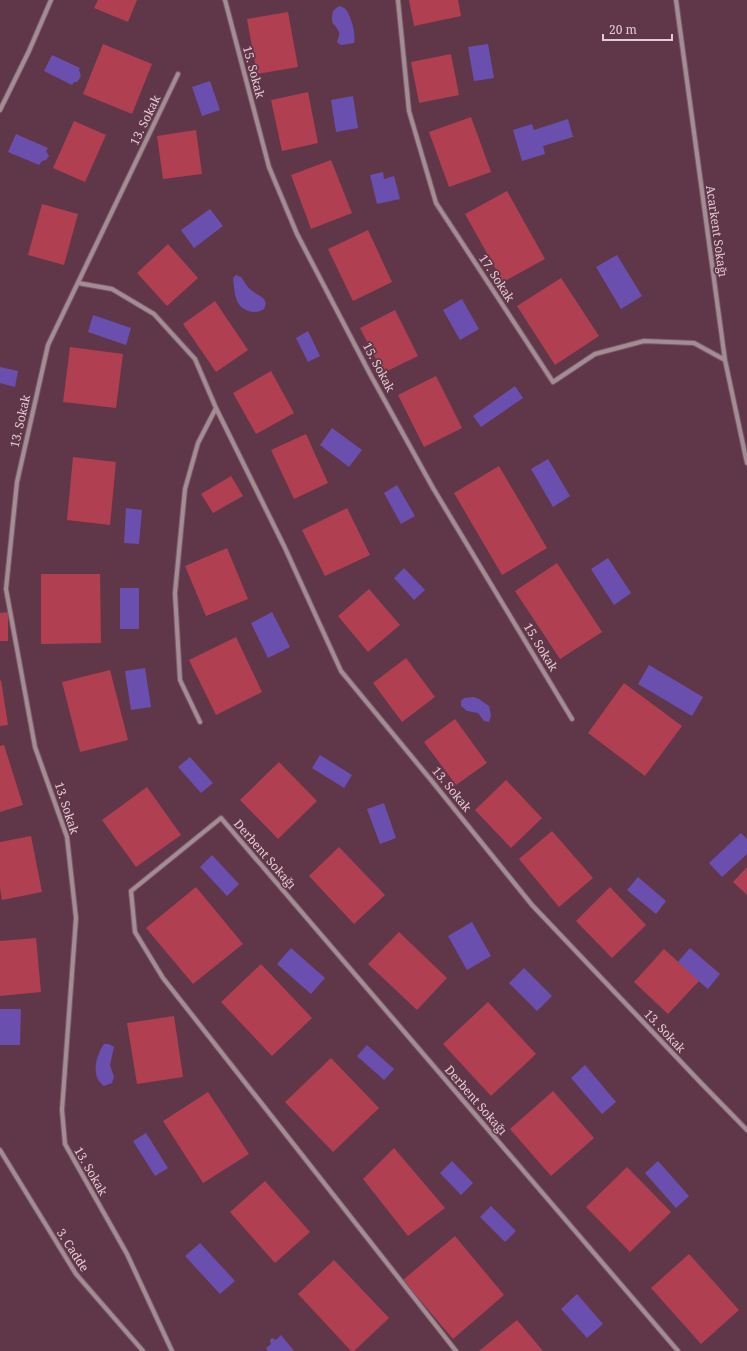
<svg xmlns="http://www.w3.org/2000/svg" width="747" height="1351" font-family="'Noto Serif',serif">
<rect width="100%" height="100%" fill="#603748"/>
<path fill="#6b4faf" d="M339,6c4,1 6,2 8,5 5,8 9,24 7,32l-13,2 -4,-3c1,-4 3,-7 2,-10 -5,-11 -9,-5 -6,-21z
M488,44l6,34 -20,3 -6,-34z
M52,55l28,13 -1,2 2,6 -4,6h-3l-2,3 -28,-14z
M210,81l10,29 -18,6 -10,-29z
M353,96l5,32 -22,4 -5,-32z
M568,119l5,18 -30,9 2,8 -23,7 -9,-31 19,-6 2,6z
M16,134l32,14 -2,3 3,5 -3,4 -4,1 -3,4 -31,-13z
M383,172l1,7 10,-3 6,23 -23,5 -7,-29z
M210,209l13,17 -29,22 -13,-18z
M617,255l25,41 -21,13 -25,-42z
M236,275l5,2c3,4 6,10 10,13 7,6 19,8 13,19 -10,7 -25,1 -28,-11 -2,-6 -2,-14 -3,-20z
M462,299l17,30 -19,11 -17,-30z
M93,315l38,13 -5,17 -38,-13z
M308,331l12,25 -12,6 -12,-24z
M0,367l18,4 -3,16 -15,-4z
M515,386l8,12 -42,29 -8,-11z
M332,428l30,22 -13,17 -29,-22z
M548,459l22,37 -17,11 -22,-38z
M397,485l18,31 -14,8 -17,-31z
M126,508l16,2 -3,34 -15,-1z
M608,558l23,35 -17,12 -23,-36z
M404,568l21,22 -11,10 -20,-22z
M120,588h19v41h-19z
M272,612l18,35 -22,11 -17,-35z
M649,665l54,32 -11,19 -54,-32z
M145,668l6,39 -20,3 -6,-39z
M474,697l5,2 10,7 2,9 -2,7 -5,-1 -6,-8 -11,-2 -6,-5v-5l3,-3z
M320,755l32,20 -8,13 -32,-20z
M190,757l23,26 -12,10 -23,-26z
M384,803l12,35 -16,6 -13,-35z
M741,833l6,6v15l-25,23 -13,-14z
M212,855l27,29 -12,12 -27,-29z
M638,877l28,24 -10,13 -29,-24z
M472,922l19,34 -24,14 -19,-34z
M291,948l34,30 -14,16 -34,-30z
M690,948l30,26 -12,15 -31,-26z
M524,968l28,28 -15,15 -28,-28z
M0,1009h21l-1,36h-20z
M104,1044h5l5,3 -4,18 4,12 -2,6 -8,3c-14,-9 -8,-31 0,-42z
M367,1045l27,24 -10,11 -27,-24z
M585,1065l31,37 -14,12 -31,-36z
M146,1133l22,35 -13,8 -22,-35z
M452,1161l21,22 -12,12 -21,-22z
M658,1161l31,35 -13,12 -31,-35z
M491,1206l25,25 -11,11 -25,-25z
M200,1243l35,38 -15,13 -35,-38z
M577,1294l26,30 -16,14 -26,-29z
M281,1335l13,16h-26l-2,-3 5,-4 -1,-4 2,-2 4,2z"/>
<path fill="#b03f51" d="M98,0h39l-9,22 -34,-14z
M409,0h49l3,16 -47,10z
M288,12l10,55 -41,7 -10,-55z
M103,44l49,20 -20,50 -49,-20z
M451,54l8,41 -40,8 -8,-41z
M308,92l10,51 -36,8 -11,-51z
M471,117l20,55 -42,15 -20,-55z
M74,121l32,14 -21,47 -32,-14z
M196,130l6,44 -39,5 -6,-43z
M331,160l21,53 -41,16 -20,-54z
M507,191l38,68 -42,23 -38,-68z
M42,204l36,10 -14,51 -36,-10z
M368,230l24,52 -39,19 -25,-52z
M168,244l30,34 -31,28 -30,-33z
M561,278l38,58 -44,29 -38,-59z
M215,301l33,49 -32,22 -33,-48z
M395,310l23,46 -35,17 -23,-45z
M70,347l53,7 -7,54 -53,-6z
M271,371l23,42 -38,21 -23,-41z
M436,376l26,52 -38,19 -26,-52z
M306,434l22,49 -34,16 -23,-49z
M73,457l43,5 -6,63 -43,-5z
M499,466l48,82 -45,27 -48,-82z
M231,476l12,20 -30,17 -12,-19z
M347,508l23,47 -45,21 -23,-46z
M227,548l21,51 -42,17 -21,-50z
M557,563l45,69 -42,27 -45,-68z
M41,574h59l1,69 -60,1z
M369,589l31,36 -32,27 -30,-36z
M8,612v29h-8v-28z
M236,637l26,55 -46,23 -27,-55z
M406,658l29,39 -33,25 -29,-39z
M110,670l18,70 -48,12 -18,-70z
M1,680l7,45 -8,1v-45z
M624,683l58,43 -37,50 -57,-43z
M455,719l32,44 -31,22 -32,-43z
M4,745l19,60 -23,7v-66z
M279,762l38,39 -39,38 -38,-39z
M506,780l36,38 -31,30 -36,-38z
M147,787l34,48 -45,32 -34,-47z
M552,831l41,47 -34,29 -40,-48z
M31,836l11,56 -40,8 -2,-12v-46z
M339,847l46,48 -31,29 -45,-48z
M747,867v28l-14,-13z
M196,887l47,57 -50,40 -47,-56z
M610,887l36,38 -34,33 -36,-37z
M399,932l48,46 -30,32 -49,-46z
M36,938l5,54 -41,4v-55z
M664,949l35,32 -31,33 -34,-32z
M261,964l51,54 -40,38 -51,-54z
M488,1002l48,52 -45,42 -48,-52z
M174,1016l9,61 -46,7 -10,-61z
M331,1058l48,50 -46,44 -48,-50z
M553,1091l41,47 -43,38 -41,-47z
M208,1092l41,62 -46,29 -40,-62z
M394,1148l51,60 -37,28 -45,-57z
M627,1167l44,45 -41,40 -44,-45z
M265,1181l45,51 -35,31 -45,-51z
M455,1236l49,59 -51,44 -50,-59z
M689,1254l50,56 -38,34 -50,-56z
M334,1260l55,58 -35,33h-3l-53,-57z
M517,1320l26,31h-64z"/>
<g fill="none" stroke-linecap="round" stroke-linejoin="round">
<defs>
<path id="street" d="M225,0l44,167 28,67 73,140 63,114 139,231
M398,0l11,111 27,92 117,179 42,-28 49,-13 50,2 31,17
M676,0l49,360 22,103
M0,110l29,-59 22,-51
M78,283l34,6 42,25 41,45 21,49 69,140 56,123 90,109 101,125 170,179 45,46
M200,722l-20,-42 -5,-87 10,-104 13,-46 18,-35
M0,1150l76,124 67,77
M172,1351l-45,-97 -62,-110 -3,-34 14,-192 -9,-81 -32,-90 -29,-158 11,-107 31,-137 130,-271
M456,1351l-293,-373 -28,-46 -4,-41 90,-73 457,533"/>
</defs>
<use href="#street" stroke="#7d5767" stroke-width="6"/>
<use href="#street" stroke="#a28d94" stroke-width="4"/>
</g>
<g text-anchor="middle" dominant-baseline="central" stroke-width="3.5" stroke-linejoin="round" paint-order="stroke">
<g font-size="12" fill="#e4cad3" stroke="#603748">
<text transform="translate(254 72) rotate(75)">15. Sokak</text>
<text transform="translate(145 120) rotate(-64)">13. Sokak</text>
<text transform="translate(717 231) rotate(82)">Acarkent Sokağı</text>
<text transform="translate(497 278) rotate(57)">17. Sokak</text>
<text transform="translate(379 367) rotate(62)">15. Sokak</text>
<text transform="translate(20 421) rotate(-77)">13. Sokak</text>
<text transform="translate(541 647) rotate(59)">15. Sokak</text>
<text transform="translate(452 789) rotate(51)">13. Sokak</text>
<text transform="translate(67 808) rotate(72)">13. Sokak</text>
<text transform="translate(265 854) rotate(49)">Derbent Sokağı</text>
<text transform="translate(665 1031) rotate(47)">13. Sokak</text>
<text transform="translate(476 1100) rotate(49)">Derbent Sokağı</text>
<text transform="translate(91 1171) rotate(60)">13. Sokak</text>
<text transform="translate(73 1250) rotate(57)">3. Cadde</text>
</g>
</g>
<path d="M603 34v6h69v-6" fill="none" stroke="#e4cad3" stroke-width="2"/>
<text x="609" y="34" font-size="12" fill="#e4cad3" stroke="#603748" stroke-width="3" paint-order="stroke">20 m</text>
</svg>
